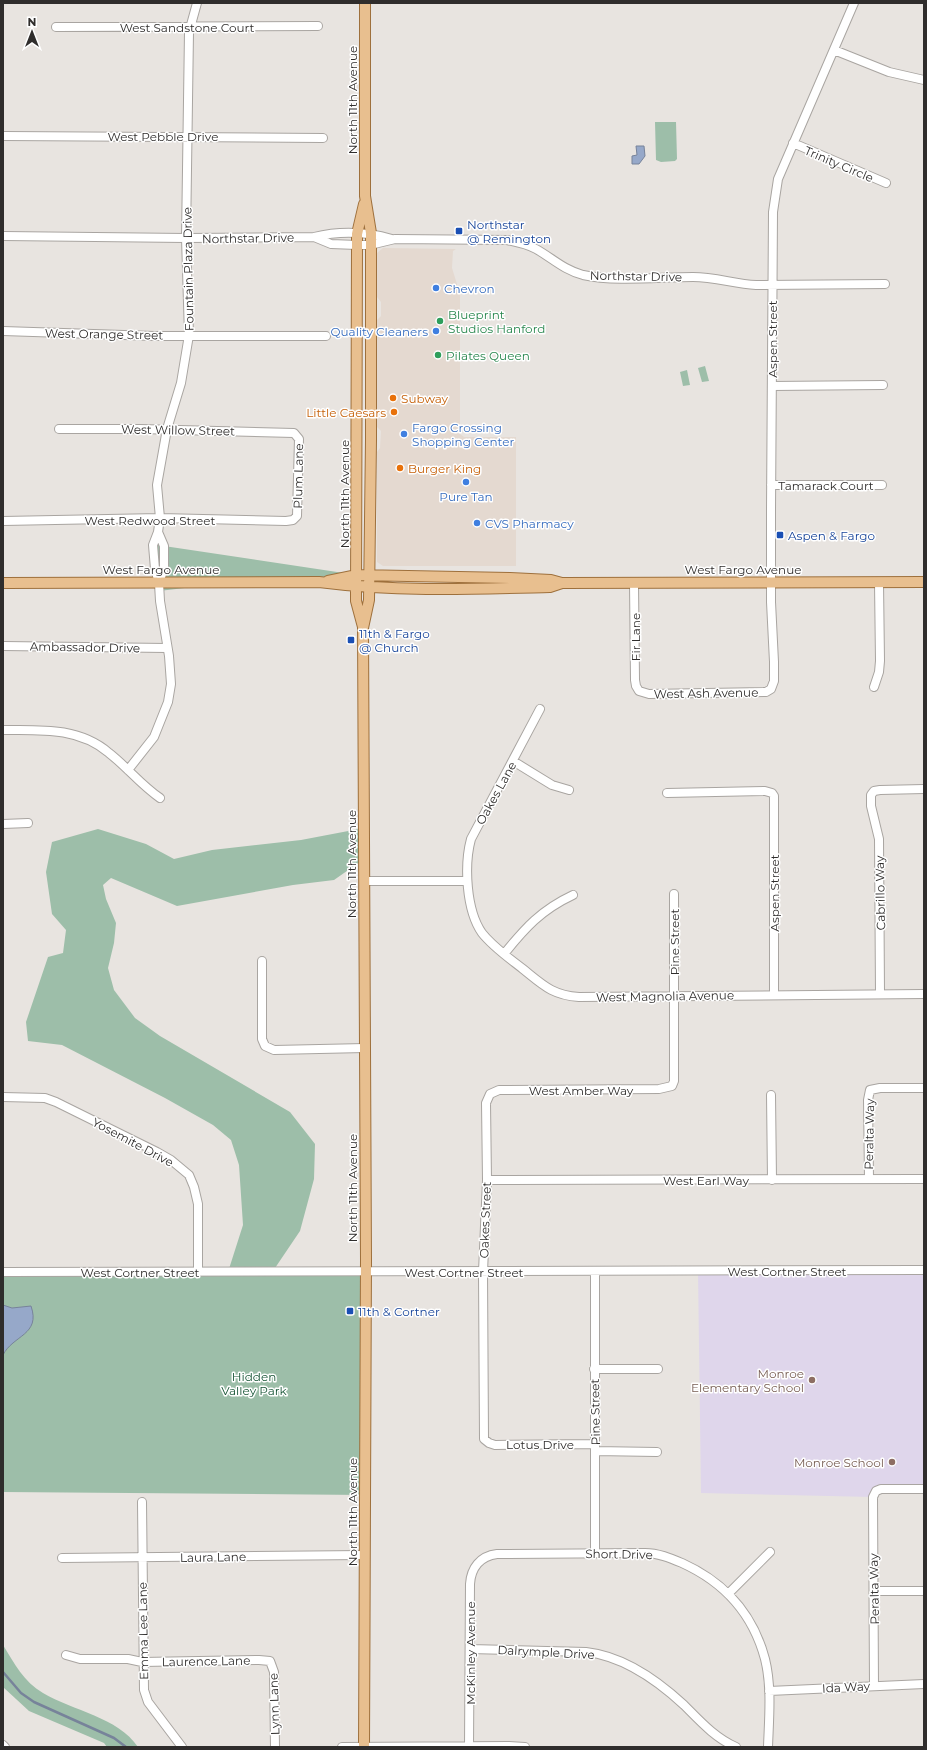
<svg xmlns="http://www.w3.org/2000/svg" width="927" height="1750" font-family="Montserrat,sans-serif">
<rect width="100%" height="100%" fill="#e8e4e0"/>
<path fill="#e4d9d0" d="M383,248l73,1 -3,2 -1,17 8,26v140l4,3h52v129h-133l-6,-4v-110l3,-4 1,-17 -4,-4v-107l4,-4v-14l-4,-5v-44z"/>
<path fill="#dfd6eb" d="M924,1270v219h-38l-13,8 -172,-4 -3,-222z"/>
<path fill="#9dbea9" d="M655,122h21l1,37 -2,2 -14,1 -5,-2z
M705,366l4,15 -7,1 -4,-14z
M687,370l3,15 -7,1 -3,-14z
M158,532l6,14 193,29h12v13l-159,-3 -51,6 1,10 -5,-8 -2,-48z
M364,828v31l-30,21 -41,5 -116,21 -66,-28 -8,7 3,14 10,24 -2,20 -6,25 6,22 21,28 25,18 130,76 25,32 -1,35 -14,52 -27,40h93l-1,224 -362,-3v-220h225l15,-47 -4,-60 -8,-25 -18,-15 -48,-27 -103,-53 -34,-4 -2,-19 22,-65 15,-4 3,-23 -14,-16 -6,-42 6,-30 46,-13 48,15 28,15 38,-9 89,-10z
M3,1645c11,18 21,37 40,48 30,18 75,24 95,54h-31l-3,-4 -75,-32 -26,-24z"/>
<path fill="#96a8c9" stroke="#77839a" d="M636,146h8l1,10 -6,8h-7v-8l5,-1z
M3,1305l9,3 19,-2c10,29 -18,29 -28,49z"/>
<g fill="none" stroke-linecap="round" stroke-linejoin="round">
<path stroke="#77839a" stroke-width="2.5" d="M3,1672l18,21 13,9 80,36 12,9"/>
<defs>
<path id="minor" d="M56,27l262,-1
M834,50l55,22 35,8
M3,136l320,2
M793,143l93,40
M3,236l183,2 128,-1 17,7 26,1h13l25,-6 112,1c10,2 20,4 29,9 16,9 28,21 47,26 33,7 76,2 110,2 22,0 42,7 63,8l129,-1
M314,237c25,-6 53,-5 78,2
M3,331l151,5h172
M772,386l111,-1
M771,485h111
M3,521l157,-3 126,3 7,-1 4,-4 2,-77 -5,-6 -154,-4h-81
M159,583l-4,-14 -2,-24 5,-13 2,-14 -3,-33 10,-56 14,-46 8,-48 -3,-97 3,-206 8,-29
M634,583l1,97 1,6 3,5 10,3 117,-2 5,-3 3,-8v-19l-3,-60v-93l2,-297 5,-33 76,-176
M3,646l164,2
M874,687l5,-15 1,-11 -1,-78
M540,709l-69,130c-7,26 -5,71 11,94 11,14 27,25 41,36 20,16 29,26 56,28l345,-3
M3,730c37,0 76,-3 106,23 18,14 32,32 51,45
M513,761l39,24 17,5
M128,770l26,-33 14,-35 3,-18 -2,-28 -9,-55 -1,-18 5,-15v-22l-6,-14
M667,793l98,-2 7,2 2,3v199
M3,824l25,-1
M365,881h102
M504,954c21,-26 37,-44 69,-59
M262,961v78l3,7 9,4 91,-2
M880,994l-1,-155 -8,-33v-11l3,-4 6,-1 44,-1
M771,1095l1,85
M3,1097l42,1 11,4 101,50 14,8 18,15 5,12 4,17v68
M869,1179l-1,-79 2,-10 10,-2h44
M487,1180l437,-1
M3,1272l921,-2
M595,1272v281
M594,1369h64
M595,1444l-100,1 -6,-2 -5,-4 -1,-167 4,-92 -1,-77 4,-9 9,-4 160,-1 13,-3 2,-5v-187
M595,1451l62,1
M142,1502l2,188 4,12 34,45
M62,1558l302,-3
M875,1591h49
M729,1593l41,-41
M470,1649l116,3c37,4 71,28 98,53 16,16 31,33 52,42
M66,1655l14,4h48l14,3 117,-2 11,1 4,11 1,75
M874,1686l-1,-189 3,-6 5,-2h43
M769,1691l155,-7
M3,1745l2,2
M342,1747l167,-1 16,1
M469,1747l1,-163c1,-16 10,-28 27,-30l148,-1c13,0 25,5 37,10 42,19 71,51 83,96 7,28 4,59 3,88"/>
<path id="major" d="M328,581l29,-6 153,3 41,2 11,3
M3,583l316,-1c77,10 154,7 231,5l12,-4 362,-1
M363,627l-7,-26 1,-356v-11l7,-30
M364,1747l2,-487 -3,-632 6,-28 2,-160v-207l-6,-37v-193"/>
</defs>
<use href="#minor" stroke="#a9a5a1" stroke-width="10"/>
<use href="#major" stroke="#9e703c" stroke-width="12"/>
<use href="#minor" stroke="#fff" stroke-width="8"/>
<use href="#major" stroke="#e8bf8f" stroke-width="10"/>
</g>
<g fill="#1a4fb4" stroke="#fff" stroke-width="1.5">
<rect x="455" y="227" width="8" height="8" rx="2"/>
<rect x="776" y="531" width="8" height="8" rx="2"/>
<rect x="347" y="636" width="8" height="8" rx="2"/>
<rect x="346" y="1307" width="8" height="8" rx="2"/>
</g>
<g fill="#3f7fe0" stroke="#fff" stroke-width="1.5">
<circle cx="436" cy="288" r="4"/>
<circle cx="436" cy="331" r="4"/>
<circle cx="404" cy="434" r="4"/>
<circle cx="466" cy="482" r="4"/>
<circle cx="477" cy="523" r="4"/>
</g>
<g fill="#2e9e5b" stroke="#fff" stroke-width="1.5">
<circle cx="440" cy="321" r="4"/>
<circle cx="438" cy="355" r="4"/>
</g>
<g fill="#e8710a" stroke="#fff" stroke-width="1.5">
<circle cx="393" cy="398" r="4"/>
<circle cx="394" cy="412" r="4"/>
<circle cx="400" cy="468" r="4"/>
</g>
<g fill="#8d6e63" stroke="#fff" stroke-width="1.5">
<circle cx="812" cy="1380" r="4"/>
<circle cx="892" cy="1462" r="4"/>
</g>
<g text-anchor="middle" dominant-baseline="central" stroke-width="3" stroke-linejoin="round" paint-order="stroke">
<g font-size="12" fill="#2f2d2c" stroke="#fff">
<text x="187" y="27">West Sandstone Court</text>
<text transform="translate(352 100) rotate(-90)">North 11th Avenue</text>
<text x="163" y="136">West Pebble Drive</text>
<text transform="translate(839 164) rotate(23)">Trinity Circle</text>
<text transform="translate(248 238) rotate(-1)">Northstar Drive</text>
<text transform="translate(188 269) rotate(-91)">Fountain Plaza Drive</text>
<text transform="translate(636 276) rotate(1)">Northstar Drive</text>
<text transform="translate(104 334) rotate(1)">West Orange Street</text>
<text transform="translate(772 339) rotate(-90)">Aspen Street</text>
<text transform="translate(178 430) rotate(1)">West Willow Street</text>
<text transform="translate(298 476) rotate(-89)">Plum Lane</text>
<text x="826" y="485">Tamarack Court</text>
<text transform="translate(344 494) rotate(-90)">North 11th Avenue</text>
<text x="150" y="520">West Redwood Street</text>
<text x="161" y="569">West Fargo Avenue</text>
<text x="743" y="569">West Fargo Avenue</text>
<text transform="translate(635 637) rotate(-90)">Fir Lane</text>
<text transform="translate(85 647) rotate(1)">Ambassador Drive</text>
<text transform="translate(706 693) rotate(-1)">West Ash Avenue</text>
<text transform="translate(496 793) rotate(-61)">Oakes Lane</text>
<text transform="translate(351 864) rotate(-90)">North 11th Avenue</text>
<text transform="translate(774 893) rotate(-90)">Aspen Street</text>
<text transform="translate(880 893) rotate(-91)">Cabrillo Way</text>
<text transform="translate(674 942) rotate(-90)">Pine Street</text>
<text transform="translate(665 996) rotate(-1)">West Magnolia Avenue</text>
<text x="581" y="1090">West Amber Way</text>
<text transform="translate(869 1134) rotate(-89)">Peralta Way</text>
<text transform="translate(133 1142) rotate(28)">Yosemite Drive</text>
<text x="706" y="1180">West Earl Way</text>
<text transform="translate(352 1188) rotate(-90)">North 11th Avenue</text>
<text transform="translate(485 1220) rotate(-88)">Oakes Street</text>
<text x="787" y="1271">West Cortner Street</text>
<text x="140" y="1272">West Cortner Street</text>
<text x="464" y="1272">West Cortner Street</text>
<text transform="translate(595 1412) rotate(-91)">Pine Street</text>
<text x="540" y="1444">Lotus Drive</text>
<text transform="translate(352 1512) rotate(-90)">North 11th Avenue</text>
<text transform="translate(619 1554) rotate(1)">Short Drive</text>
<text transform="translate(213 1557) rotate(-1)">Laura Lane</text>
<text transform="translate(874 1589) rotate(-91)">Peralta Way</text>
<text transform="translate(143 1631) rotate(-91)">Emma Lee Lane</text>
<text transform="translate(546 1652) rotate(3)">Dalrymple Drive</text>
<text transform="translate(470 1653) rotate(-90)">McKinley Avenue</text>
<text transform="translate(206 1661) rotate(-1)">Laurence Lane</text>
<text transform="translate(846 1687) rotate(-3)">Ida Way</text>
<text transform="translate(274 1704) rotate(-92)">Lynn Lane</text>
</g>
<g font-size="12" fill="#164399" stroke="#fff" text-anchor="start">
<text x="467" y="224">Northstar<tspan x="467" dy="14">@ Remington</tspan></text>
<text x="788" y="535">Aspen &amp; Fargo</text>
<text x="359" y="633">11th &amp; Fargo<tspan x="359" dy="14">@ Church</tspan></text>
<text x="358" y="1311">11th &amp; Cortner</text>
</g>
<g font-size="12" fill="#366cbe" stroke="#fff" text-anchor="start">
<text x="444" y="288">Chevron</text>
<text x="428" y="331" text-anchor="end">Quality Cleaners</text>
<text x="412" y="427">Fargo Crossing<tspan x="412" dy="14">Shopping Center</tspan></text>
<text x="466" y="496" text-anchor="middle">Pure Tan</text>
<text x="485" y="523">CVS Pharmacy</text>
</g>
<g font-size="12" fill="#27864d" stroke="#fff" text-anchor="start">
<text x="448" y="314">Blueprint<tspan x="448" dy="14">Studios Hanford</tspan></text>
<text x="446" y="355">Pilates Queen</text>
</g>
<g font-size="12" fill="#c56008" stroke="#fff" text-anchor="start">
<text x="401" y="398">Subway</text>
<text x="386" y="412" text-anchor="end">Little Caesars</text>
<text x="408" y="468">Burger King</text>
</g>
<g font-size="12" fill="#785e54" stroke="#fff" text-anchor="end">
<text x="804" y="1373">Monroe<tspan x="804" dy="14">Elementary School</tspan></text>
<text x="884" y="1462">Monroe School</text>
</g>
<g font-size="12" fill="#165435" stroke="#fff">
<text x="254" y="1376">Hidden<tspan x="254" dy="14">Valley Park</tspan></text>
</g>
</g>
<rect width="927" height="1750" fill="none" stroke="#2f2d2c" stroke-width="8"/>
<g transform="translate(32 32)" stroke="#ffffff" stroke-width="3" paint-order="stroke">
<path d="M0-3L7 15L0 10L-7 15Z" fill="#2f2d2c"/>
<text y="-6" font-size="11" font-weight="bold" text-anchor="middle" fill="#2f2d2c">N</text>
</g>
</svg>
